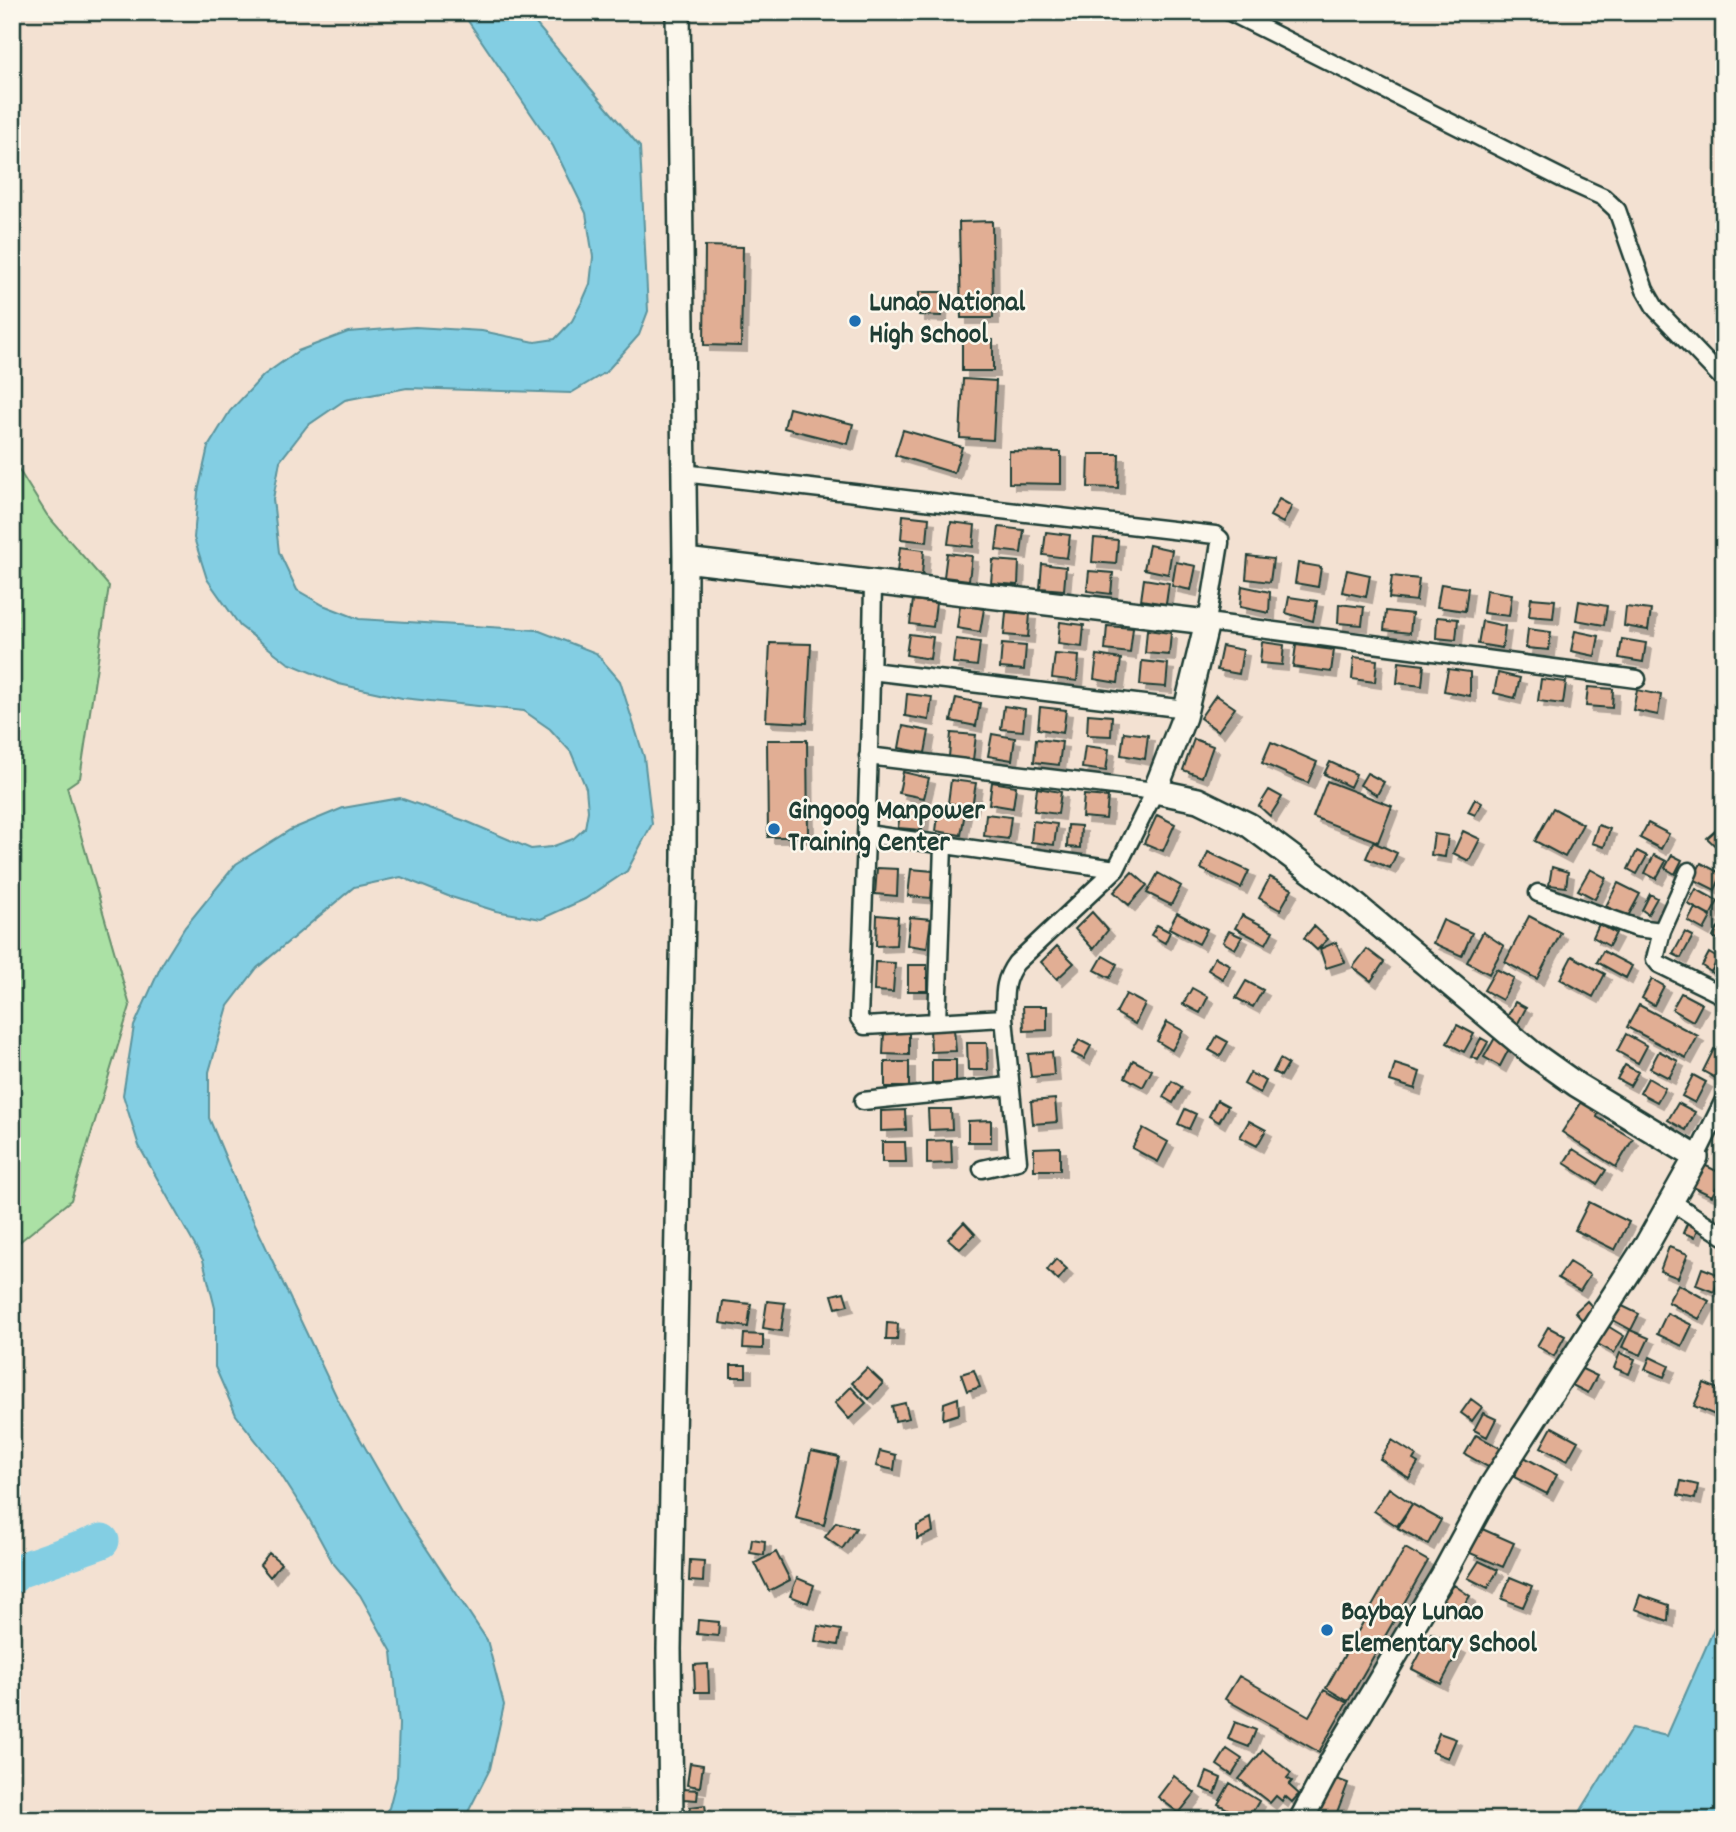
<svg xmlns="http://www.w3.org/2000/svg" width="1736" height="1832" font-family="Dekko,sans-serif">
<defs>
<filter id="shadow"><feDropShadow dx="6" dy="6" stdDeviation="0" flood-color="#0004"/></filter>
</defs>
<rect width="100%" height="100%" fill="#f3e1d2"/>
<filter id="ink" filterUnits="userSpaceOnUse"><feTurbulence type="fractalNoise" baseFrequency=".0143" numOctaves="2"/><feDisplacementMap in="SourceGraphic" scale="14" xChannelSelector="R" yChannelSelector="G"/><feConvolveMatrix kernelMatrix="1 2 1 2 8 2 1 2 1" color-interpolation-filters="sRGB"/></filter>
<g filter="url(#ink)">
<path fill="#abe1a5" stroke="#658f6c" stroke-width="2" d="M12,459l35,56 62,71 -29,192 -13,9 63,219 -59,194 -59,48z"/>
<path fill="#83cee3" stroke="#5b949d" stroke-width="2" d="M462,12h64l114,135 8,164 -9,24 -33,37 -35,21 -164,-5 -62,12 -38,26 -27,35 -7,38 6,53 18,38 26,15 36,14 178,11 59,23 24,28 24,76 8,67 -25,47 -42,28 -44,20 -45,-8 -48,-15 -47,-19 -47,10 -97,81 -29,38 -19,66v46l30,72 100,212 62,108 86,130 17,65 -14,64 -26,51h-86l11,-12 8,-31 2,-53 -7,-72 -32,-57 -27,-32 -25,-46 -34,-53 -38,-49 -21,-48v-59l-12,-48 -64,-114 -16,-51 11,-69 28,-62 23,-37 51,-63 54,-34 53,-22 57,-10 68,24 63,27 20,-2 22,-8 12,-11 3,-17 -2,-23 -15,-36 -21,-23 -26,-18 -122,-13 -63,-14 -51,-21 -48,-37 -33,-47 -13,-41 4,-46 10,-45 22,-36 34,-36 34,-24 50,-19 67,-5 67,4 53,11 20,-3 17,-18 11,-21 7,-16 3,-27 -7,-44 -33,-67z
M1724,1606v214h-149l57,-92 35,8z"/>
<g fill="none" stroke-linecap="round" stroke-linejoin="round">
<path stroke="#83cee3" stroke-width="35" d="M12,1577l6,-6 84,-30"/>
</g>
<path fill="#e1ae94" stroke="#1f3d34" stroke-width="2" filter="url(#shadow)" d="M992,221l1,97h-32l-2,-96z
M705,246l38,1 -2,99 -37,-1z
M919,292h23l-1,24 -22,-1z
M962,340h31v31h-31z
M963,379l33,2 -3,59 -33,-2z
M789,408l64,16 -5,20 -64,-16z
M903,430l59,17 -8,26 -59,-18z
M1009,451l52,1v32l-52,-1z
M1089,454h30l-1,34 -30,-1z
M1279,499l13,7 -9,17 -13,-7z
M903,515l26,3 -2,24 -26,-3z
M951,522l24,3 -2,22 -25,-3z
M999,527l25,3 -3,23 -25,-3z
M1046,532l24,3 -3,23 -24,-3z
M1094,538l24,2 -2,24 -24,-2z
M1149,545l23,5 -4,24 -24,-5z
M900,547l24,3 -2,25 -25,-3z
M947,553l25,3 -3,24 -25,-3z
M1248,556l25,3 -3,23 -24,-3z
M993,560l26,2 -1,23 -27,-2z
M1176,562l20,4 -5,24 -19,-4z
M1298,563l23,4 -3,20 -23,-4z
M1042,564l24,3 -2,23 -24,-2z
M1347,570l23,5 -4,22 -24,-5z
M1089,571l24,2 -2,21 -24,-3z
M1392,576l27,3 -3,22 -27,-3z
M1144,579l25,4 -3,21 -25,-4z
M1441,584l27,4 -3,23 -28,-4z
M1242,586l28,6 -1,21 -29,-6z
M1486,590l26,4 -3,22 -26,-3z
M1289,597l28,4 -4,20 -27,-8z
M1531,598l24,2 -2,18 -24,-2z
M913,600l23,3 -3,24 -23,-3z
M1579,601l28,5 -3,19 -28,-5z
M1339,604l25,3 -2,18 -24,-2z
M960,605l24,4 -4,23 -23,-4z
M1626,607l25,3 -3,20 -24,-4z
M1386,611l26,3 -2,19 -26,-3z
M1006,612l24,2 -2,23 -24,-2z
M1437,617l21,2 -2,21 -20,-2z
M1482,621l23,5 -3,22 -24,-4z
M1060,622l24,3 -2,22 -24,-3z
M1107,626l26,2 -3,25 -25,-3z
M1528,629l23,3 -2,18 -23,-2z
M1147,630l24,3 -2,22 -24,-2z
M1575,631l24,5 -4,20 -24,-5z
M909,634l24,3 -3,22 -24,-4z
M956,639l24,3 -3,24 -24,-3z
M1622,639l24,4 -3,19 -24,-4z
M1262,642l22,3 -2,20 -22,-2z
M770,643l41,1 -4,79 -41,-2z
M1002,644l24,2 -2,24 -24,-2z
M1296,645l38,5 -3,22 -38,-5z
M1222,646l21,4 -4,24 -22,-4z
M1055,654l24,2 -2,25 -25,-3z
M1097,655l24,4 -3,24 -24,-4z
M1354,657l23,3 -2,22 -23,-3z
M1142,661l26,3 -2,23 -26,-2z
M1399,662l25,3 -2,21 -25,-3z
M1448,669l22,3v24l-26,-5z
M1498,673l22,5 -5,20 -21,-5z
M1541,679l25,3 -3,22 -25,-3z
M1588,687l25,2 -1,19 -26,-2z
M1637,690l24,5 -3,20 -25,-5z
M907,694l25,3 -3,23 -24,-4z
M1216,695l19,13 -17,23 -18,-13z
M956,698l24,5 -4,23 -25,-5z
M1004,706l21,3 -2,22 -22,-2z
M1040,707l26,3 -3,23 -25,-4z
M1088,714l24,2 -1,20 -24,-1z
M903,726l26,5 -4,22 -26,-5z
M1124,732l24,3 -3,24 -24,-4z
M951,733l25,2 -3,25 -24,-3z
M992,734l23,4 -3,22 -24,-4z
M1036,739l26,3 -3,23 -25,-3z
M1194,739l19,7 -11,31 -19,-7z
M767,740h40l1,97h-40z
M1271,742l46,20 -9,21 -46,-20z
M1085,746l24,3 -3,22 -24,-3z
M1330,762l26,12 -6,13 -26,-13z
M903,772l26,6 -5,20 -25,-5z
M1367,773l17,9 -7,13 -17,-10z
M951,780l25,3 -4,24 -24,-4z
M1327,781l65,25 -14,36 -65,-25z
M992,782l24,4 -3,22 -24,-4z
M1037,788l24,4 -3,22 -24,-3z
M1269,790l13,7 -12,19 -11,-10z
M1084,795l24,2 -2,22 -24,-2z
M1475,799l7,4 -7,12 -7,-3z
M901,805l23,3 -2,22 -24,-2z
M939,808l26,4 -4,23 -25,-4z
M1553,808l30,16 -18,33 -30,-16z
M986,814l25,3 -3,22 -24,-3z
M1157,815l18,9 -12,27 -19,-8z
M1033,821l24,3 -3,21 -23,-3z
M1648,823l21,11 -8,15 -21,-11z
M1068,825l13,1 -1,22 -13,-1z
M1598,825l12,4 -6,18 -12,-4z
M1716,830l8,7v17l-17,-16z
M1463,831l17,8 -11,22 -16,-8z
M1434,834l14,2 -3,21 -14,-2z
M1373,842l24,11 -7,15 -24,-10z
M1637,851l10,5 -10,18 -9,-5z
M1208,852l41,19 -8,17 -40,-19z
M1654,855l12,6 -10,18 -11,-6z
M1672,855l10,5 -7,14 -10,-6z
M1701,863l21,11 -7,16 -22,-11z
M1552,867l16,5 -2,15 -17,-2z
M877,868l21,1 -1,27 -22,-2z
M911,869l22,2 -2,27 -23,-2z
M1590,869l16,9 -11,21 -17,-9z
M1132,872l15,13 -18,20 -15,-13z
M1158,873l23,13 -10,19 -24,-12z
M1270,877l22,12 -12,21 -21,-12z
M1618,883l22,11 -13,24 -21,-12z
M1696,889l22,12 -8,15 -22,-12z
M1650,894l7,4 -9,16 -6,-4z
M1695,908l16,9 -7,13 -16,-9z
M1092,912l16,18 -15,19 -18,-20z
M1177,913l30,16 -8,15 -30,-16z
M877,915l21,2 -2,28 -20,1z
M1242,915l31,16 -7,13 -31,-16z
M1529,916l32,17 -24,46 -32,-17z
M910,917l21,2 -4,29 -20,-3z
M1443,920l29,13 -10,23 -29,-13z
M1722,920l2,1v22l-11,-6z
M1599,924l17,9 -7,13 -16,-9z
M1157,925l13,7 -5,11 -14,-8z
M1314,926l14,13 -11,11 -13,-12z
M1229,931l13,6 -7,12 -12,-7z
M1483,932l21,14 -15,28 -22,-12z
M1685,932l8,4 -12,22 -8,-4z
M1336,942l9,20 -19,6 -6,-19z
M1057,946l17,17 -17,16 -16,-17z
M1367,949l17,13 -13,19 -18,-14z
M1603,951l29,15 -6,12 -29,-16z
M1709,953l10,6 -8,13 -9,-6z
M1721,953l3,2 -1,23 -12,-6z
M1103,956l14,8 -7,14 -15,-8z
M1572,956l33,18 -12,23 -33,-18z
M1215,957l15,8 -7,14 -15,-9z
M875,962l20,1 -2,29 -19,-1z
M908,965h19v26h-19z
M1496,969l18,9 -12,22 -18,-10z
M1652,979l12,7 -10,19 -12,-7z
M1246,981l17,9 -10,17 -17,-9z
M1192,988l16,9 -8,16 -17,-9z
M1681,993l21,11 -9,17 -21,-12z
M1126,994l19,10 -10,20 -19,-11z
M1515,1002l11,6 -9,17 -11,-6z
M1639,1005l59,31 -12,22 -59,-31z
M1023,1006h24v24l-23,1z
M1167,1022l16,9 -11,19 -15,-9z
M1457,1025l17,9 -10,18 -17,-9z
M954,1029l2,22 -25,1 -1,-22z
M884,1032h25v23l-26,-1z
M1626,1034l21,12 -9,17 -21,-12z
M1217,1036l11,6 -8,14 -11,-6z
M1496,1036l15,9 -11,21 -16,-9z
M1481,1038l7,4 -10,18 -7,-3z
M1079,1040l12,6 -7,13 -12,-6z
M967,1043h20l1,27h-20z
M1714,1049l10,5v21l-3,6 -18,-10z
M1659,1051l19,10 -9,17 -19,-10z
M1052,1052l2,23 -23,2 -3,-23z
M1280,1059l8,5 -7,12 -8,-4z
M932,1060h24v23h-24z
M1133,1060l19,10 -9,17 -18,-10z
M885,1062h24v25h-24z
M1395,1064l25,8 -5,17 -25,-8z
M1625,1065l13,7 -8,14 -13,-7z
M1250,1073l16,8 -6,12 -16,-9z
M1693,1075l13,7 -11,21 -13,-7z
M1648,1078l17,10 -8,14 -17,-9z
M1172,1081l10,6 -9,16 -10,-6z
M1055,1099l2,23 -24,2 -2,-23z
M1217,1100l11,6 -9,16 -10,-6z
M1583,1100l16,11 -2,6 36,22 -17,28 -54,-35z
M1678,1103l17,9 -9,18 -18,-10z
M928,1109h23l1,20 -23,1z
M1185,1109l11,5 -7,15 -11,-5z
M905,1110l1,20 -25,1v-20z
M991,1120v22h-23v-21z
M1249,1121l17,9 -9,16 -17,-9z
M1143,1128l25,14 -10,20 -26,-14z
M951,1140l1,23 -25,1v-23z
M882,1142h23l1,20h-24z
M1060,1147v23h-26v-22z
M1573,1149l33,21 -9,14 -33,-21z
M1702,1164l21,10 -11,22 -21,-10z
M1589,1202l40,20 -14,28 -40,-20z
M1689,1219l11,4 -5,14 -12,-4z
M964,1222l11,12 -15,15 -12,-10z
M1669,1247l19,7 -10,24 -18,-7z
M1056,1259l11,10 -9,11 -11,-10z
M1569,1262l21,13 -10,16 -22,-13z
M1702,1268l18,7 -6,17 -18,-7z
M1678,1284l31,17 -10,18 -31,-17z
M844,1292l4,13 -12,3 -4,-13z
M723,1301l28,3 -3,23 -28,-4z
M767,1301l18,2 -4,28 -18,-3z
M1587,1301l9,10 -12,11 -9,-10z
M1616,1303l23,11 -8,16 -22,-12z
M1667,1313l25,12 -10,21 -25,-12z
M887,1323l11,1 -1,16h-11z
M1606,1325l18,11 -10,17 -18,-10z
M1548,1327l17,9 -11,20 -17,-10z
M1630,1330l19,8 -8,17 -19,-8z
M744,1334l19,1v14l-20,-1z
M1620,1353l15,6 -6,15 -15,-6z
M1650,1357l19,9 -5,11 -19,-8z
M731,1365h15v12h-15z
M1578,1367l19,9 -9,17 -18,-9z
M867,1368l16,15 -14,16 -17,-16z
M974,1370l6,17 -13,4 -6,-17z
M1704,1383l20,9v21l-2,5 -28,-12z
M851,1387l15,16 -17,16 -14,-16z
M958,1398l1,16 -16,5 1,-16z
M1471,1399l11,8 -10,14 -11,-8z
M905,1403l4,15 -14,3 -3,-15z
M1483,1413l13,6 -9,18 -13,-7z
M1552,1427l26,14 -11,20 -26,-14z
M1476,1435l26,14 -10,20 -27,-15z
M1392,1440l24,15 -3,5 5,3 -9,15 -29,-19z
M811,1451l28,6 -15,68 -28,-7z
M880,1451l16,4 -2,15 -18,-4z
M1524,1457l33,18 -10,19 -33,-17z
M1681,1481l17,4 -3,14 -17,-4z
M1389,1488l23,16 -15,22 -23,-15z
M1412,1504l29,16 -13,24 -30,-16z
M931,1519l2,13 -16,7v-13z
M836,1522l20,6 -14,21 -17,-12z
M1480,1528l34,15 -11,24 -33,-14z
M752,1539l13,2 -1,14 -14,-2z
M1405,1548l23,13 -80,140 -22,-13z
M776,1552l14,28 -21,11 -14,-28z
M269,1553l12,10 -11,14 -10,-12z
M690,1560l14,1 -1,21 -14,-1z
M1479,1561l19,9 -10,18 -20,-10z
M1510,1577l22,9 -9,21 -21,-8z
M797,1578l17,7 -6,18 -18,-7z
M1454,1585l16,11 -10,15 -16,-11z
M1640,1595l29,10 -1,16 -33,-12z
M698,1620l21,2 -1,14 -21,-2z
M818,1626l23,4 -3,15 -23,-4z
M1431,1633l29,15 -19,36 -29,-15z
M708,1664l1,28h-14l-1,-27z
M1239,1676l70,40 15,-26 23,13 -28,49 -94,-53z
M1235,1722l21,8 -7,17 -21,-8z
M1439,1733l17,6 -8,19 -16,-6z
M1227,1749l15,10 -10,16 -15,-10z
M1263,1750l28,23 -4,5 5,3 -3,4 10,9 -7,8 -7,-6 -3,5 -6,-5 -6,7 -31,-24z
M690,1763l13,2 -3,22 -13,-2z
M1207,1772l14,6 -6,16 -14,-6z
M1174,1776l21,17 -16,20 -21,-16z
M1328,1776l20,7 -14,37h-14l-7,-3z
M1230,1783l29,18 -11,19 -30,-16z
M683,1789l15,1 -1,10 -14,-1z
M705,1805l2,13 -15,2 -2,-13z"/>
<g fill="none" stroke-linecap="round" stroke-linejoin="round">
<defs>
<path id="street" d="M1230,12l333,167 40,18 14,13 28,80 11,19 68,71
M683,473l532,62 5,4v4l-13,79 430,57
M871,671l315,38
M868,756l287,35 -39,78 -100,94c-14,19 -11,33 -12,55l-139,8 -6,-8c6,-145 12,-290 14,-435
M867,834l249,35
M1689,871l-27,60 -7,28 4,5 65,32
M1538,893l99,35 25,3
M937,1022l6,-177
M863,1101l146,-15
M1696,1157l28,-57
M982,1169l36,-8 -14,-143
M1672,1202l52,34"/>
<path id="secondary" d="M685,560l522,62 -23,95 -29,74 43,9 51,25 103,77 180,151 45,32 119,72 -49,87 -155,241 -50,92 -110,184 -31,59
M671,1820l-2,-171 15,-791 1,-298 -7,-548"/>
</defs>
<use href="#street" stroke="#1f3d34" stroke-width="21"/>
<use href="#secondary" stroke="#1f3d34" stroke-width="28"/>
<use href="#street" stroke="#fbf7ec" stroke-width="16"/>
<use href="#secondary" stroke="#fbf7ec" stroke-width="23"/>
</g>
</g>
<g fill="#1f6fb2" stroke="#fbf7ec" stroke-width="2.5">
<circle cx="855" cy="321" r="7"/>
<circle cx="774" cy="829" r="7"/>
<circle cx="1327" cy="1630" r="7"/>
</g>
<g text-anchor="middle" dominant-baseline="central" stroke-width="5" stroke-linejoin="round" paint-order="stroke">
<g font-size="28" font-weight="bold" fill="#1f3d34" stroke="#fbf7ec" text-anchor="start">
<text x="869" y="305">Lunao National<tspan x="869" dy="32">High School</tspan></text>
<text x="788" y="813">Gingoog Manpower<tspan x="788" dy="32">Training Center</tspan></text>
<text x="1341" y="1614">Baybay Lunao<tspan x="1341" dy="32">Elementary School</tspan></text>
</g>
</g>
<rect width="1736" height="1832" fill="none" stroke="#fbf7ec" stroke-width="42"/>
<rect x="21" y="21" width="1694" height="1790" fill="none" stroke="#1f3d34" stroke-width="2.5" filter="url(#ink)"/>
</svg>
